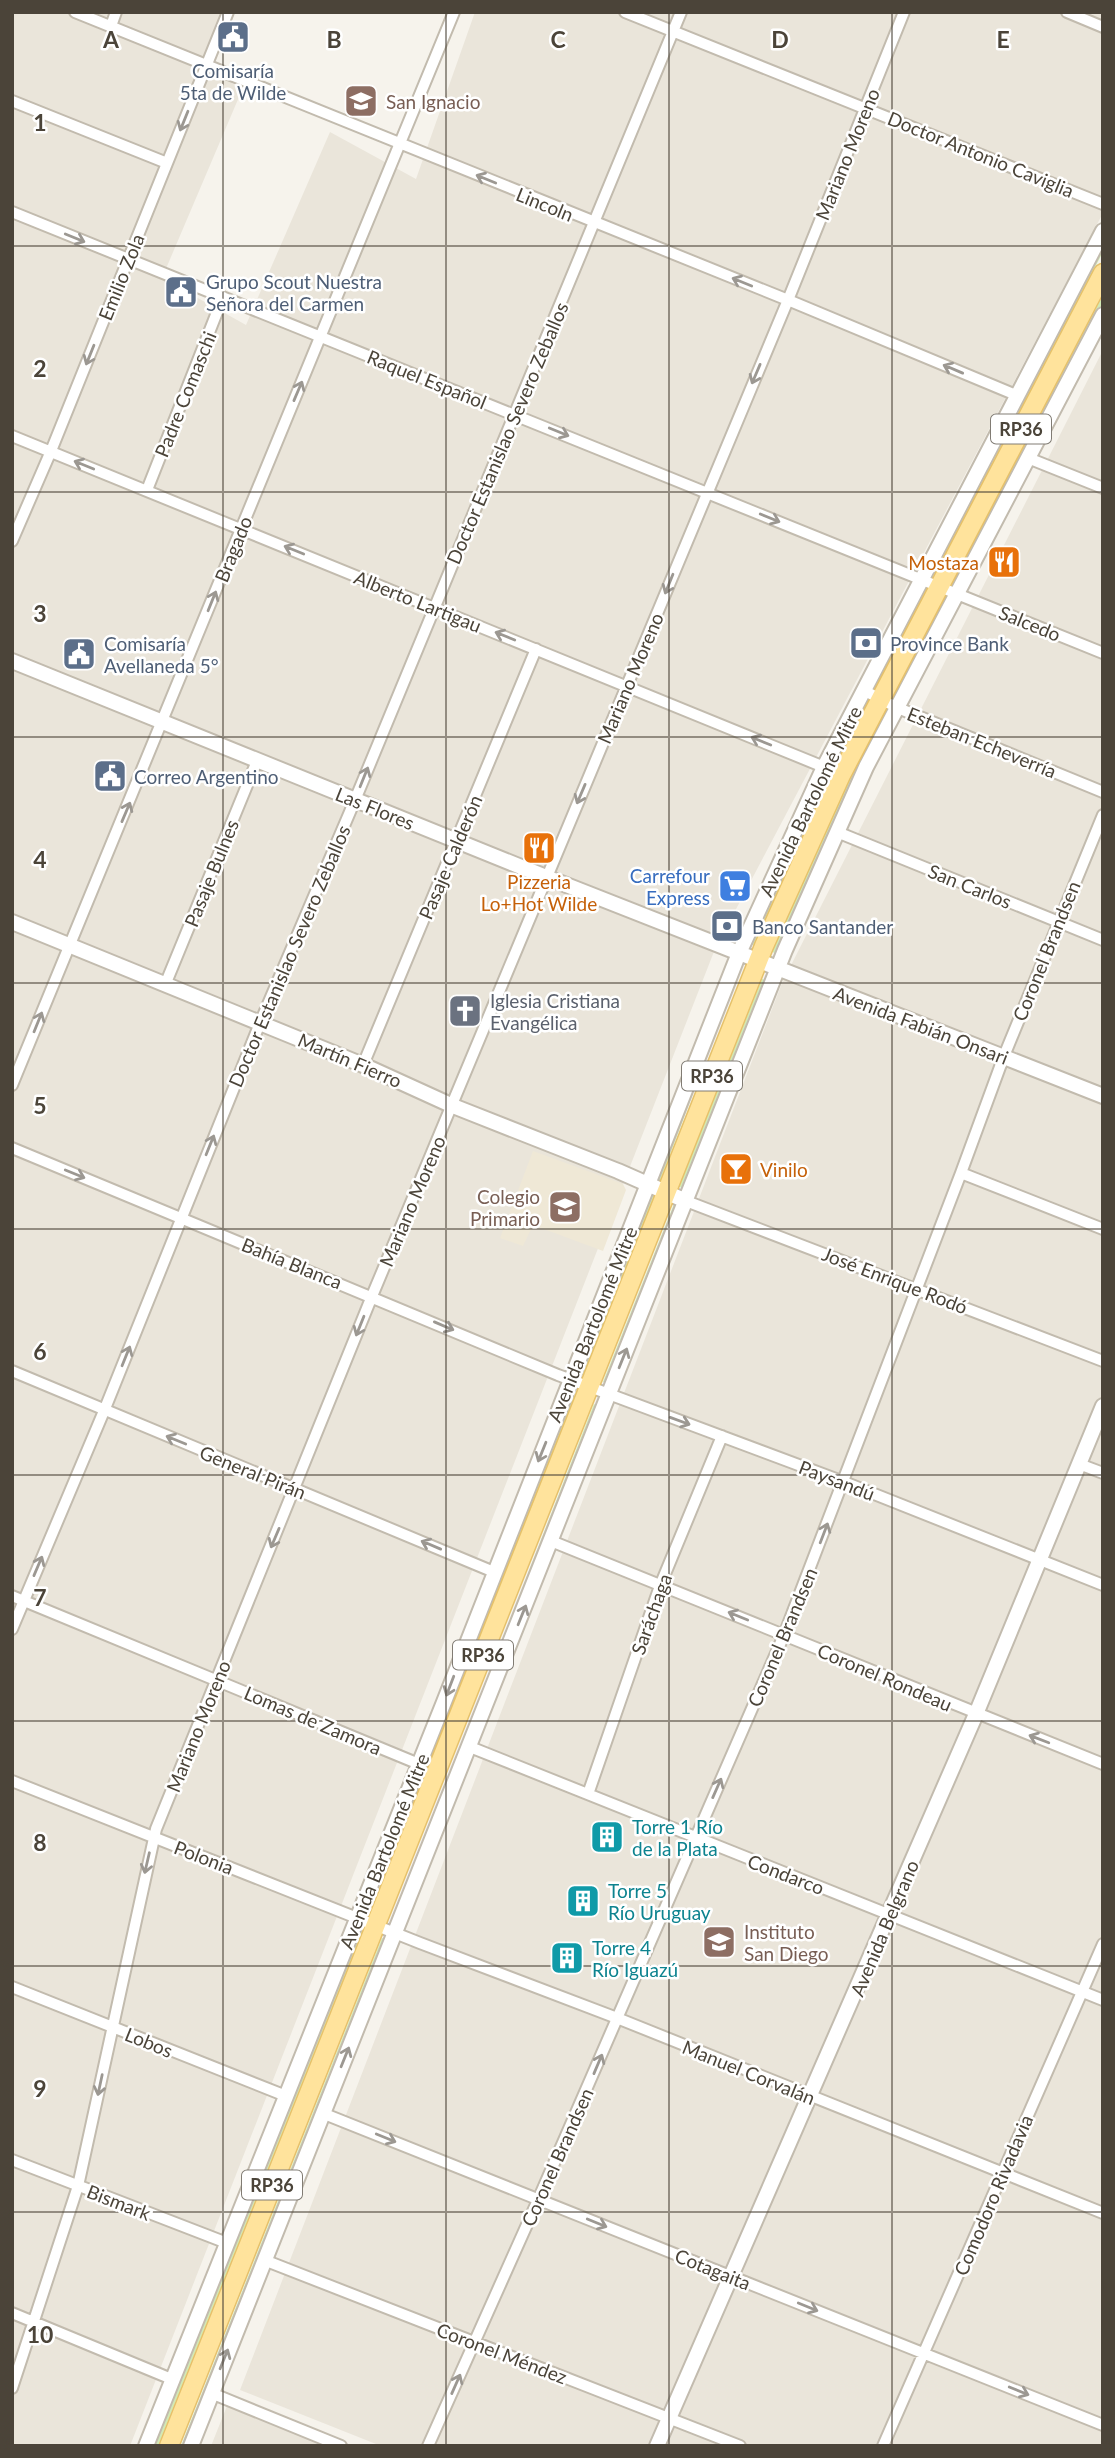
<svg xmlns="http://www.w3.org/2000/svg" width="1115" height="2458" font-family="Lato,sans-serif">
<rect width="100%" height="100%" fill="#f6f3ec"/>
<path fill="#eae5da" d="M12,12h214l-24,51 40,27 -80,188 84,47 84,-193 86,47 59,-167h628v201l-388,736 -585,1497h-118z
M1103,350v2096h-722l-141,-56 542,-1407z
M229,2401l108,45h-126z"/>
<path fill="#efe8d6" d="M533,1151l90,33 3,6 -23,61 -70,-26 -10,21 -23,-8z"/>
<path fill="#d2eab5" d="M1103,243v9l-169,322 -3,-2z
M1103,295v8l-147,281 -4,-2z
M942,600l4,2 -50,97 -3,-2z
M863,701l4,1 -112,244 -6,-3z
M884,712l4,3 -112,239 -5,-3 57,-128z
M740,969l-80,212 -4,-2z
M762,979l4,1 -83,208 -4,-1z
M650,1194l5,2 -72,179 -4,-1z
M674,1204l3,1 -70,179 -4,-2z
M570,1394l5,2 -197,509h-4z
M594,1404l3,2 -202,508z
M360,1929l2,3 -204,514h-5z
M382,1938l3,1 -201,507h-3z"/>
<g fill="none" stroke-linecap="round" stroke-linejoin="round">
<defs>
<path id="minor" d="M75,12l713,288 228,95
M625,12l478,192
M1067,12l36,15
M111,26l5,-14
M12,101l155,62
M12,212l1091,441
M12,436l812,331
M1028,458l75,30
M147,490l76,-193
M12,541l39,-90 177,-439
M863,690l35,18 205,84
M837,832l266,108
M165,985l92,-224
M363,1065l173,-416
M12,1085l442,-1073
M12,1148l546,227 286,107 259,103
M961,1173l142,56
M686,1201l417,160
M12,1371l482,201
M1079,1464l24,9
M551,1541l552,223
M12,1596l407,168
M12,1629l92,-218 156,-388 95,-223 326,-788
M470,1747l633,253
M12,1781l408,162 197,75 486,195
M588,1794l72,-208 62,-150
M12,1987l274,109
M322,2113l781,312
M12,2160l215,83
M264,2260l476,186
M12,2313l162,67
M12,2388l66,-202 78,-357 216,-533 416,-996 116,-288
M211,2393l130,53
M428,2446l110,-246 246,-565 177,-462 43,-117 99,-241
M883,2446l220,-502"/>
<path id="tertiary" d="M12,661l534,216 557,219
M12,922l351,143 90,41 165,65 68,30
M146,2446l298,-744 295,-749 85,-186 279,-536
M191,2446l594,-1496 81,-183 237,-452
M657,2446l319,-732 127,-308"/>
<path id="primary" d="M169,2446l595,-1500 77,-171 262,-502"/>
</defs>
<use href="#minor" stroke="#c2bbae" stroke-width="14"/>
<use href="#tertiary" stroke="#c2bbae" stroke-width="18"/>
<use href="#primary" stroke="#e6c16a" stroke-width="21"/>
<use href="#minor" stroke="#fff" stroke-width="10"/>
<use href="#tertiary" stroke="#fff" stroke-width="14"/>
<use href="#primary" stroke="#ffe39c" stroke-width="18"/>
</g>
<defs><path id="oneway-shaft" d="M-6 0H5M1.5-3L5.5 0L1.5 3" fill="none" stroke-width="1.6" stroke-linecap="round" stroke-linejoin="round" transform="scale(1.75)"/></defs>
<g stroke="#9c9892">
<use href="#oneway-shaft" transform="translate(184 121) rotate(112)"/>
<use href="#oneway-shaft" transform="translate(486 179) rotate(-158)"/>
<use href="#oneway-shaft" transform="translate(75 238) rotate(22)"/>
<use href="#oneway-shaft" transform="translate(742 282) rotate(-158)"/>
<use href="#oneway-shaft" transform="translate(90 355) rotate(112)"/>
<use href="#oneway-shaft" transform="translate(953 369) rotate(-157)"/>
<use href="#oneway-shaft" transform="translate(756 374) rotate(113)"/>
<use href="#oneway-shaft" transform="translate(298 391) rotate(-67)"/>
<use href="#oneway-shaft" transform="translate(559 432) rotate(22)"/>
<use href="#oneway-shaft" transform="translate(84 465) rotate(-158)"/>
<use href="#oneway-shaft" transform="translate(770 518) rotate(22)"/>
<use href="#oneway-shaft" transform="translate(294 550) rotate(-158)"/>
<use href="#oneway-shaft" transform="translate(669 584) rotate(112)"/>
<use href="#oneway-shaft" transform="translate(212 601) rotate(-68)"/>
<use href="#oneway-shaft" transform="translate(505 636) rotate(-158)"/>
<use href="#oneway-shaft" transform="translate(761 741) rotate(-158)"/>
<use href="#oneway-shaft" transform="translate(364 777) rotate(-68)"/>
<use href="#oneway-shaft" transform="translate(581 794) rotate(113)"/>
<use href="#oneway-shaft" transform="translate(126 812) rotate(-67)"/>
<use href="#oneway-shaft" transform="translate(38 1022) rotate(-68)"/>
<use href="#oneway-shaft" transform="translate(210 1145) rotate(-68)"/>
<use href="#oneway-shaft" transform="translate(75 1174) rotate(22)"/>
<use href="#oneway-shaft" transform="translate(360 1326) rotate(112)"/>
<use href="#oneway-shaft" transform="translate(444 1326) rotate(23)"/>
<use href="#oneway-shaft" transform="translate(126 1356) rotate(-68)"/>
<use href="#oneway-shaft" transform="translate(623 1358) rotate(-68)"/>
<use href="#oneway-shaft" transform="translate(680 1421) rotate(20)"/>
<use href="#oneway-shaft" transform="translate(176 1440) rotate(-158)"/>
<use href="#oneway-shaft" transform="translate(542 1452) rotate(112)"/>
<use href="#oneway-shaft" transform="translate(824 1533) rotate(-69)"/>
<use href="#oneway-shaft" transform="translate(275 1538) rotate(113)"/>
<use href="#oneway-shaft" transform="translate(431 1545) rotate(-157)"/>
<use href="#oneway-shaft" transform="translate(38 1566) rotate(-67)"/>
<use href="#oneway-shaft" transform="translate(522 1615) rotate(-68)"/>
<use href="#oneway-shaft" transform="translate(738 1616) rotate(-158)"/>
<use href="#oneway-shaft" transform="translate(450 1686) rotate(111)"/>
<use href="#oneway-shaft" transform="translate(1039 1739) rotate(-159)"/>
<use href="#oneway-shaft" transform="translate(717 1788) rotate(-66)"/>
<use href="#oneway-shaft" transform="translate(147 1863) rotate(103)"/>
<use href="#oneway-shaft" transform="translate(345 2057) rotate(-68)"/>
<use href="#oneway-shaft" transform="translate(598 2064) rotate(-67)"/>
<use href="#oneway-shaft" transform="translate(100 2085) rotate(102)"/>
<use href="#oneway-shaft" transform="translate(386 2138) rotate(22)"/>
<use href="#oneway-shaft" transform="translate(597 2223) rotate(22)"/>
<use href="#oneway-shaft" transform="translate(808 2307) rotate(22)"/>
<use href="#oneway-shaft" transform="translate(224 2359) rotate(-68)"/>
<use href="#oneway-shaft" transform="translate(456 2384) rotate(-66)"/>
<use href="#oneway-shaft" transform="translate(1019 2391) rotate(22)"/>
</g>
<path fill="none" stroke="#4b4439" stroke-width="2" stroke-opacity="0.55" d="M223,12v2434M446,12v2434M669,12v2434M892,12v2434M12,246h1091M12,492h1091M12,737h1091M12,983h1091M12,1229h1091M12,1475h1091M12,1721h1091M12,1966h1091M12,2212h1091"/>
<defs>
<symbol id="civic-square" viewBox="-11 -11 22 22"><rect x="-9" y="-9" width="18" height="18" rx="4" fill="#5c6f8a" stroke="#fff"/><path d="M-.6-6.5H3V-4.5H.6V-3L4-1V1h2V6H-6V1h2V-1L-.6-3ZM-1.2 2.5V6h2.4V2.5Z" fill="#fff"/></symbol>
<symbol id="university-square" viewBox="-11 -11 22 22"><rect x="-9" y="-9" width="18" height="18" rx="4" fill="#8d6e63" stroke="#fff"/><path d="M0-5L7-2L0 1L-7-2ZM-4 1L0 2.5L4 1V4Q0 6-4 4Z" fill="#fff"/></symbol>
<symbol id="restaurant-square" viewBox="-11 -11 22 22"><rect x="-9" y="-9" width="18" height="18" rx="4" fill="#e8710a" stroke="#fff"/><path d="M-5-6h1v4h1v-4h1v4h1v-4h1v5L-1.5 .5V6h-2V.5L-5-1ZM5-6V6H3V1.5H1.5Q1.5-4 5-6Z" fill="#fff"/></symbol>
<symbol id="bank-square" viewBox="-11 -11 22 22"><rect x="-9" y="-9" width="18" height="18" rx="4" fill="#5c6f8a" stroke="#fff"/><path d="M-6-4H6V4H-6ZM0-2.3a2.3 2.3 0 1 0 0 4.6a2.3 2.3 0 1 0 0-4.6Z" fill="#fff"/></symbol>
<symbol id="supermarket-square" viewBox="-11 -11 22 22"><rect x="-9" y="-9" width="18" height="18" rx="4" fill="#3f7fe0" stroke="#fff"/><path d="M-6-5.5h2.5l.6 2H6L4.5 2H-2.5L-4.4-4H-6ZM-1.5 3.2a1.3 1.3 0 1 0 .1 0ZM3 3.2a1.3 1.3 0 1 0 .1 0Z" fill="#fff"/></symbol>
<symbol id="church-square" viewBox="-11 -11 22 22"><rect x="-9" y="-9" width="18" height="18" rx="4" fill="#6b7280" stroke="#fff"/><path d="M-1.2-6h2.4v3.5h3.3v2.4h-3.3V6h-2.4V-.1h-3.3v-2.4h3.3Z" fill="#fff"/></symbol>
<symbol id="bar-square" viewBox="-11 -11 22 22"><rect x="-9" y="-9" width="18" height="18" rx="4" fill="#e8710a" stroke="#fff"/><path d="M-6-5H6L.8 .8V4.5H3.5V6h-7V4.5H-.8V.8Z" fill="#fff"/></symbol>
<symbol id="school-square" viewBox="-11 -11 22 22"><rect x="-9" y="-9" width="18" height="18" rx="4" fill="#8d6e63" stroke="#fff"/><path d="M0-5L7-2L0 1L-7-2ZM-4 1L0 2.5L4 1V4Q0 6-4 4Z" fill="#fff"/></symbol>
<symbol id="building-square" viewBox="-11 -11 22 22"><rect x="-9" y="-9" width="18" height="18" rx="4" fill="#0f9aa8" stroke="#fff"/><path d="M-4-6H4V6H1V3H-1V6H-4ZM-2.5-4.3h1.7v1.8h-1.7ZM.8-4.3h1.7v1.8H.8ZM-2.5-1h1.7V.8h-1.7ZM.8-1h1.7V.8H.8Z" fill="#fff"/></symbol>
</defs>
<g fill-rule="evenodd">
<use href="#civic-square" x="214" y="18" width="38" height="38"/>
<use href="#university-square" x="342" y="82" width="38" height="38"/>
<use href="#civic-square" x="162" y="273" width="38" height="38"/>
<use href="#restaurant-square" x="985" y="543" width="38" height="38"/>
<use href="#bank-square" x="847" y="624" width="38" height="38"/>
<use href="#civic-square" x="60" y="635" width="38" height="38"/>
<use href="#civic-square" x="91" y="757" width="38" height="38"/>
<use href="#restaurant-square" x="520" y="829" width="38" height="38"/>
<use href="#supermarket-square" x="716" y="867" width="38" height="38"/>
<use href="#bank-square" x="708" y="907" width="38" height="38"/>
<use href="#church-square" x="446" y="992" width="38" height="38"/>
<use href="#bar-square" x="717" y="1150" width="38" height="38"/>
<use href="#school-square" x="546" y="1188" width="38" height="38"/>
<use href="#building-square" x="588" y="1818" width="38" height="38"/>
<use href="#building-square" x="564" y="1882" width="38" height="38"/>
<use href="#school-square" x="700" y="1923" width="38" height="38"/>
<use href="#building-square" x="548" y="1939" width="38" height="38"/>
</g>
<g text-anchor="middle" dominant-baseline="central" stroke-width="5" stroke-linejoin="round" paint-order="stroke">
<g fill="#fff" stroke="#817c74" stroke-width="2">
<rect x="991" y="414.5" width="60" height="29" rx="5"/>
<rect x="682" y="1061.5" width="60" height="29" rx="5"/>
<rect x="453" y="1640.5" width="60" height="29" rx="5"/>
<rect x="242" y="2170.5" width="60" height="29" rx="5"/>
</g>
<g font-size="18" font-weight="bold" fill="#4b4439">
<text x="1021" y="429">RP36</text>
<text x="712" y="1076">RP36</text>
<text x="483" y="1655">RP36</text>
<text x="272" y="2185">RP36</text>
</g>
<g font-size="19" fill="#4e5e75" stroke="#fff" text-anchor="start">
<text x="233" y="70" text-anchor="middle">Comisaría<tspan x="233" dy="22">5ta de Wilde</tspan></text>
<text x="206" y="281">Grupo Scout Nuestra<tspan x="206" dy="22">Señora del Carmen</tspan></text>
<text x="104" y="643">Comisaría<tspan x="104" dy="22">Avellaneda 5°</tspan></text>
<text x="890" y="643">Province Bank</text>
<text x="134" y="776">Correo Argentino</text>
<text x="752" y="926">Banco Santander</text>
</g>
<g font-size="19" fill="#785e54" stroke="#fff" text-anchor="start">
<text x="386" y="101">San Ignacio</text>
<text x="540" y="1196" text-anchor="end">Colegio<tspan x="540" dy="22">Primario</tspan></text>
<text x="744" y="1931">Instituto<tspan x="744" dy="22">San Diego</tspan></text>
</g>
<g font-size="19" fill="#4b4439" stroke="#fff">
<text transform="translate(847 154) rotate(-68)">Mariano Moreno</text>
<text transform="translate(981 154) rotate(22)">Doctor Antonio Caviglia</text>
<text transform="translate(545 204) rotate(22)">Lincoln</text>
<text transform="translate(121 277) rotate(-68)">Emilio Zola</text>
<text transform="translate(427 379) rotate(22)">Raquel Español</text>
<text transform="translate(185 394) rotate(-68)">Padre Comaschi</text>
<text transform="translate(507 433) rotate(-67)">Doctor Estanislao Severo Zeballos</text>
<text transform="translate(233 549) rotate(-68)">Bragado</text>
<text transform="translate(418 601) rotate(22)">Alberto Lartigau</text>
<text transform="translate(1030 623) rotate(22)">Salcedo</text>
<text transform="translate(630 678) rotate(-67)">Mariano Moreno</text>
<text transform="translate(982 742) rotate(22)">Esteban Echeverría</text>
<text transform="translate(810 801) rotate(-64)">Avenida Bartolomé Mitre</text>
<text transform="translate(375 808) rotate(22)">Las Flores</text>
<text transform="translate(450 857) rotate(-67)">Pasaje Calderón</text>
<text transform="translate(211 873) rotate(-68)">Pasaje Bulnes</text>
<text transform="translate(970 886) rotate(22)">San Carlos</text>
<text transform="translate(1046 951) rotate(-68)">Coronel Brandsen</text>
<text transform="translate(289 956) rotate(-67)">Doctor Estanislao Severo Zeballos</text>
<text transform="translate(921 1025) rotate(21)">Avenida Fabián Onsari</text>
<text transform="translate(350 1060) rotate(23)">Martín Fierro</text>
<text transform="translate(412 1201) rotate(-67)">Mariano Moreno</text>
<text transform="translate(292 1263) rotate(22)">Bahía Blanca</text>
<text transform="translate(895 1280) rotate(21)">José Enrique Rodó</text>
<text transform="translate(592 1324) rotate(-68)">Avenida Bartolomé Mitre</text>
<text transform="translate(253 1472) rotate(22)">General Pirán</text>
<text transform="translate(837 1480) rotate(21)">Paysandú</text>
<text transform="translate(651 1614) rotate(-70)">Saráchaga</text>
<text transform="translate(782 1637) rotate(-67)">Coronel Brandsen</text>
<text transform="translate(885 1677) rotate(23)">Coronel Rondeau</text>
<text transform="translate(313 1720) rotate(23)">Lomas de Zamora</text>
<text transform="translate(198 1726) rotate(-68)">Mariano Moreno</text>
<text transform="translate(384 1851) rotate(-68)">Avenida Bartolomé Mitre</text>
<text transform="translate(204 1857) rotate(21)">Polonia</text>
<text transform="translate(786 1874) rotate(21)">Condarco</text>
<text transform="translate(884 1928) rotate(-67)">Avenida Belgrano</text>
<text transform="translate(149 2042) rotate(22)">Lobos</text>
<text transform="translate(749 2072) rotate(22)">Manuel Corvalán</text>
<text transform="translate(557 2157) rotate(-66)">Coronel Brandsen</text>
<text transform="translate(993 2195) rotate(-67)">Comodoro Rivadavia</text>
<text transform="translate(119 2202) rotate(21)">Bismark</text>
<text transform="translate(713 2269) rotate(22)">Cotagaita</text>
<text transform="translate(502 2353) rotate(21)">Coronel Méndez</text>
</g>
<g font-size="19" fill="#c56008" stroke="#fff" text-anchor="end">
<text x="979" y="562">Mostaza</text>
<text x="539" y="881" text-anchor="middle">Pizzeria<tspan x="539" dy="22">Lo+Hot Wilde</tspan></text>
<text x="760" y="1169" text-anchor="start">Vinilo</text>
</g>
<g font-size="19" fill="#366cbe" stroke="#fff" text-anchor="end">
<text x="710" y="875">Carrefour<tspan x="710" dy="22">Express</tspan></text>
</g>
<g font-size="19" fill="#5b616d" stroke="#fff" text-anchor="start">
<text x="490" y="1000">Iglesia Cristiana<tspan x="490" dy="22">Evangélica</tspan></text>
</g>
<g font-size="19" fill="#0d838f" stroke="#fff" text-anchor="start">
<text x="632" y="1826">Torre 1 Río<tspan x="632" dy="22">de la Plata</tspan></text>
<text x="608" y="1890">Torre 5<tspan x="608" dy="22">Río Uruguay</tspan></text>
<text x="592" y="1947">Torre 4<tspan x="592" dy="22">Río Iguazú</tspan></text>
</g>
</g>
<g font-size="23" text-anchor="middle" font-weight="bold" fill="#4b4439" stroke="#fff" stroke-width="5" stroke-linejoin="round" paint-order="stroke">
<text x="111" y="48">A</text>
<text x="334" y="48">B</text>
<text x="558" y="48">C</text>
<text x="780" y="48">D</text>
<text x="1003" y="48">E</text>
<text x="40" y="131">1</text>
<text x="40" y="377">2</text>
<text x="40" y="622">3</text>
<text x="40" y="868">4</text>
<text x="40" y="1114">5</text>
<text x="40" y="1360">6</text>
<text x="40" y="1606">7</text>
<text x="40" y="1851">8</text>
<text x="40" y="2097">9</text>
<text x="40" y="2343">10</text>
</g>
<rect width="1115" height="2458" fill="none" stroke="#4b4439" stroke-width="28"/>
</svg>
